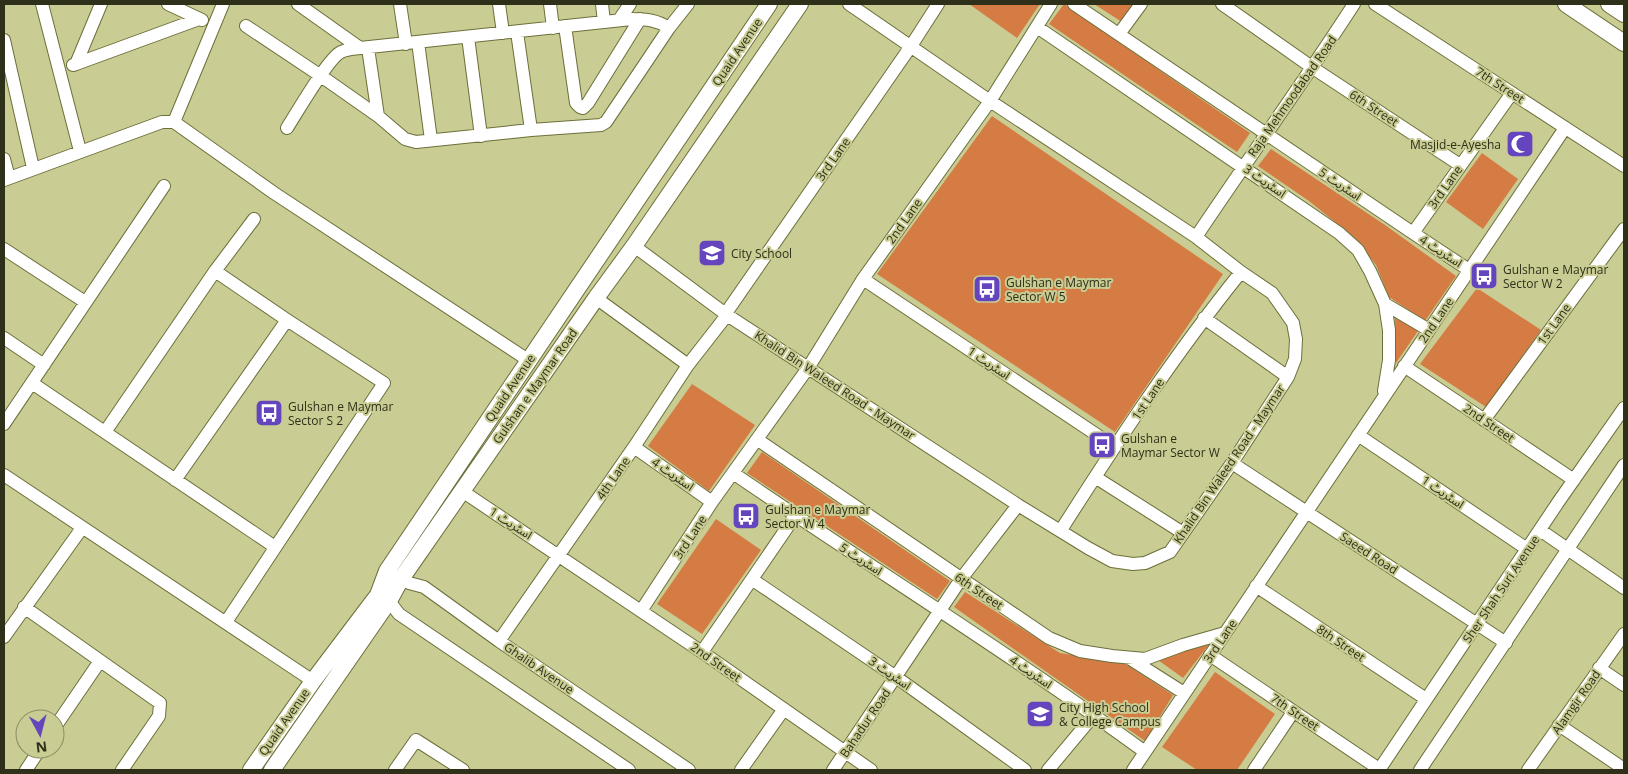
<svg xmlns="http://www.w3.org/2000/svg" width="1628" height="774" font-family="'Open Sans','Noto Sans Arabic',sans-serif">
<rect width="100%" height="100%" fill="#c9cc93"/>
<path fill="#d57c44" d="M969,4h71l-23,34z
M1064,4l186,129 -13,19 -188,-128z
M1094,4h41l-13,18z
M992,116l231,158 -108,158 -238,-158z
M1271,149l114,76 71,51 -31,45 -36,-24 -13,-32 -20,-26 -47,-38 -51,-35z
M1482,153l36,26 -35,50 -37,-27z
M1477,288l64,42 -55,77 -66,-43z
M1395,316l23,15 -22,32z
M692,384l63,41 -46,66 -61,-45z
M762,452l188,129 -13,18 -190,-126z
M716,519l45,31 -59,84 -45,-30z
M965,592l95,61 64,10 49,32 -28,46 -191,-134z
M1211,642l-28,36 -25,-18z
M1215,672l60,42 -38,56h-40l-35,-23z"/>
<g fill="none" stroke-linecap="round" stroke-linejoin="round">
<defs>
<path id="minor" d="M42,4l38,147
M168,4l34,16
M298,4l62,44
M400,4l6,40
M499,4l4,29
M550,4l3,24
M602,4l2,18
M1074,4l339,229 56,37
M1222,4l91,64 147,97
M1375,4l249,162
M619,20l11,-16
M246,26l75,50 57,40 27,23 11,3 115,-12 70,-5 5,-3 63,-94 19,-24
M565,26l11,77 4,4 3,1 5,-5 52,-84
M1037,27l302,206 19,17 12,21 15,33 4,26v30l-5,31
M517,32l14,98
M1119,34l22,-30
M468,37l13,99
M4,40l29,128
M418,42l13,98
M368,48l10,68
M76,64l123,-45
M73,65l3,-1 25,-60
M174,122l49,-118
M287,128c9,-14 42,-71 54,-76 6,-3 13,-3 19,-4l272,-29c14,0 25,1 37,9
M4,159l5,19
M4,180l158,-58h12l100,71 254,167
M1413,233l99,-140
M1196,237c52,-78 107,-154 158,-233
M634,246l93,69 291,190 70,43 24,13 21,3 12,-1 25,-11 62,-89 56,-86 7,-18 1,-20 -3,-16 -21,-30 -31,-21 -45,-35 -206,-136 -141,-97
M4,249l81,53
M215,271l72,49 97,63 -158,239
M863,279l252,168
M596,298l92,67
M1385,304l44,26
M726,313l185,-267 27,-42
M1204,318l84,59
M4,338l40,27
M1404,366l170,114
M32,383l243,164
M1484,420l140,-191
M4,424l160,-238
M105,432l110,-161 39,-52
M1358,435l169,114
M758,440l291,198 31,13 32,5 33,3 38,-14 42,-12
M634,447l78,55
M1232,463l274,180
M733,473c137,94 278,181 412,279
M4,475l309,206
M1095,477l88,56
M175,480l112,-160
M462,491l240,161 169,118
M1061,530c56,-88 114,-176 180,-258
M1540,530l84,58
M393,575l16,8 15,4 75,54 190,129
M753,580l143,97 129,93
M1256,586l170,113
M381,597l8,4 10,13 230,156
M24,607l136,96 -1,13 -37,54
M641,611l71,-109 96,-134 55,-89 127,-178 61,-97
M4,637l78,-109
M499,641l135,-194 54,-82 39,-50
M702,652l93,-136
M1210,655l169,114
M1132,660l52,33
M1599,668l25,17
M1559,725l65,44
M55,727l45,-66
M26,770l14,-21
M395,770l21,-30 47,30
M741,770l43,-61
M833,770l128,-191 57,-74
M1048,770l46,-55
M1133,770l432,-642
M1254,770l39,-58
M1379,770l180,-269 65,-93
M1420,770l204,-305
M1528,770l96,-136"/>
<path id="major" d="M1566,4l58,39
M1609,4l15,10
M251,770l62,-89 65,-86 9,-24 382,-567
M272,770l117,-169 12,-22 195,-281 38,-52 166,-242"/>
</defs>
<use href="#minor" stroke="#6d6f3a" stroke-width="14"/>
<use href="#major" stroke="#6d6f3a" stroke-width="18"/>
<use href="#minor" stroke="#fff" stroke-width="12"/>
<use href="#major" stroke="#fff" stroke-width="16"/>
</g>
<defs>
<symbol id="mosque-square" viewBox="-11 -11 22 22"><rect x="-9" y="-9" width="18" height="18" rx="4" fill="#6545be" stroke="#c9cc93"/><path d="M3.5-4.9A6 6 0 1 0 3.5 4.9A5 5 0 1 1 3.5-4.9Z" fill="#fff"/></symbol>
<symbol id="school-square" viewBox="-11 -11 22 22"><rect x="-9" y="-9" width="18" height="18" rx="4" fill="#6545be" stroke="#c9cc93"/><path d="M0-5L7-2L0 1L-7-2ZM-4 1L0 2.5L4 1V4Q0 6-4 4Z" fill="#fff"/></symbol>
<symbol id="bus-square" viewBox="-11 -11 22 22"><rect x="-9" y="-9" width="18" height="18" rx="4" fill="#6545be" stroke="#c9cc93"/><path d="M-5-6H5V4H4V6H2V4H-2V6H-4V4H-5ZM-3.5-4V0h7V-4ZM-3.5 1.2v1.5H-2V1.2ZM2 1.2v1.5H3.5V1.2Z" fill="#fff"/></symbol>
<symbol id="university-square" viewBox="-11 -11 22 22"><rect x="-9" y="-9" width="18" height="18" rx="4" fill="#6545be" stroke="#c9cc93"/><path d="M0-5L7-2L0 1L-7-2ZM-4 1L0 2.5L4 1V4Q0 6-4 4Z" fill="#fff"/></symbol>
</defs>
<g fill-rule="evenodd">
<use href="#mosque-square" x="1504" y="128" width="32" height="32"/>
<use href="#school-square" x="696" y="237" width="32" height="32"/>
<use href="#bus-square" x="1468" y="260" width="32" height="32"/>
<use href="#bus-square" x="971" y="273" width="32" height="32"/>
<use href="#bus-square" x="253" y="397" width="32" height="32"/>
<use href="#bus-square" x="1086" y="429" width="32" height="32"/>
<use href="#bus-square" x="730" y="500" width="32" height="32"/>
<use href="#university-square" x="1024" y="698" width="32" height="32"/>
</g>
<g text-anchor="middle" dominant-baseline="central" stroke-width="4" stroke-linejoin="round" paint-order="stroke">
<g font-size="12" fill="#2f3019" stroke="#c9cc93">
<text transform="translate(737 52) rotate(-56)">Quaid Avenue</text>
<text transform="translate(1500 85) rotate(33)">7th Street</text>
<text transform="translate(1292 96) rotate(-55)">Raja Mehmoodabad Road</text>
<text transform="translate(1374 108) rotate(33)">6th Street</text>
<text transform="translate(833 159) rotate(-55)">3rd Lane</text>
<text transform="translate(1265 181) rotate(35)">اسٹریٹ 3</text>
<text transform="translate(1340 184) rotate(34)">اسٹریٹ 5</text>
<text transform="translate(1445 187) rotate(-55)">3rd Lane</text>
<text transform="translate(904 221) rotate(-55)">2nd Lane</text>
<text transform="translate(1441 251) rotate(33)">اسٹریٹ 4</text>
<text transform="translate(1436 320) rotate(-56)">2nd Lane</text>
<text transform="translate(1554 324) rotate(-54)">1st Lane</text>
<text transform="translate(989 363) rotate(34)">اسٹریٹ 1</text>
<text transform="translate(835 385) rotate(33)">Khalid Bin Waleed Road - Maymar</text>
<text transform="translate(535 386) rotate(-55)">Gulshan e Maymar Road</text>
<text transform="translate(510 388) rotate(-56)">Quaid Avenue</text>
<text transform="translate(1148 399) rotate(-56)">1st Lane</text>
<text transform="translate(1489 423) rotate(34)">2nd Street</text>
<text transform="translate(1229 464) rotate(-56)">Khalid Bin Waleed Road - Maymar</text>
<text transform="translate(673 474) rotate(35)">اسٹریٹ 4</text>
<text transform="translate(613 478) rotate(-55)">4th Lane</text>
<text transform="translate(1443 492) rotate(34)">اسٹریٹ 1</text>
<text transform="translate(511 523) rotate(33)">اسٹریٹ 1</text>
<text transform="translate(690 537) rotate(-57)">3rd Lane</text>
<text transform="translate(1369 553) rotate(33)">Saeed Road</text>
<text transform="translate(861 559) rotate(33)">اسٹریٹ 5</text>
<text transform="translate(1501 589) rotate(-56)">Sher Shah Suri Avenue</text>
<text transform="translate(979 591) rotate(34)">6th Street</text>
<text transform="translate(1220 641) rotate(-56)">3rd Lane</text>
<text transform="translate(1341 643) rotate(34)">8th Street</text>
<text transform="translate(716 662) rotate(35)">2nd Street</text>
<text transform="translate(539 668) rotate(34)">Ghalib Avenue</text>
<text transform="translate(1031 672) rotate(34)">اسٹریٹ 4</text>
<text transform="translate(890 673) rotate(35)">اسٹریٹ 3</text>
<text transform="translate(1576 702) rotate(-55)">Alamgir Road</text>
<text transform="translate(1295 712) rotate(34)">7th Street</text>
<text transform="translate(284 722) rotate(-55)">Quaid Avenue</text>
<text transform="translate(865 723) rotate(-56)">Bahadur Road</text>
</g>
<g font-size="12" fill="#2f3019" stroke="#c9cc93" text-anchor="start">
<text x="1501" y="144" text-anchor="end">Masjid-e-Ayesha</text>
<text x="731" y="253">City School</text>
<text x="1503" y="269">Gulshan e Maymar<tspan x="1503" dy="14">Sector W 2</tspan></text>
<text x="1006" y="282">Gulshan e Maymar<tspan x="1006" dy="14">Sector W 5</tspan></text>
<text x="288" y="406">Gulshan e Maymar<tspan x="288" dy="14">Sector S 2</tspan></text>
<text x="1121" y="438">Gulshan e<tspan x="1121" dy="14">Maymar Sector W</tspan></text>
<text x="765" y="509">Gulshan e Maymar<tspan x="765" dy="14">Sector W 4</tspan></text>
<text x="1059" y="707">City High School<tspan x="1059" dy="14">&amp; College Campus</tspan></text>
</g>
</g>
<rect width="1628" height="774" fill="none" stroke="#2f3019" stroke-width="10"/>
<g transform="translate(40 734) rotate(173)"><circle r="24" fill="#c9cc93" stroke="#8b8e62"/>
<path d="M0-4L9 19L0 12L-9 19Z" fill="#6545be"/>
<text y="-8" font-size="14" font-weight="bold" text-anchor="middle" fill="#2f3019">N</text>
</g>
</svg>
